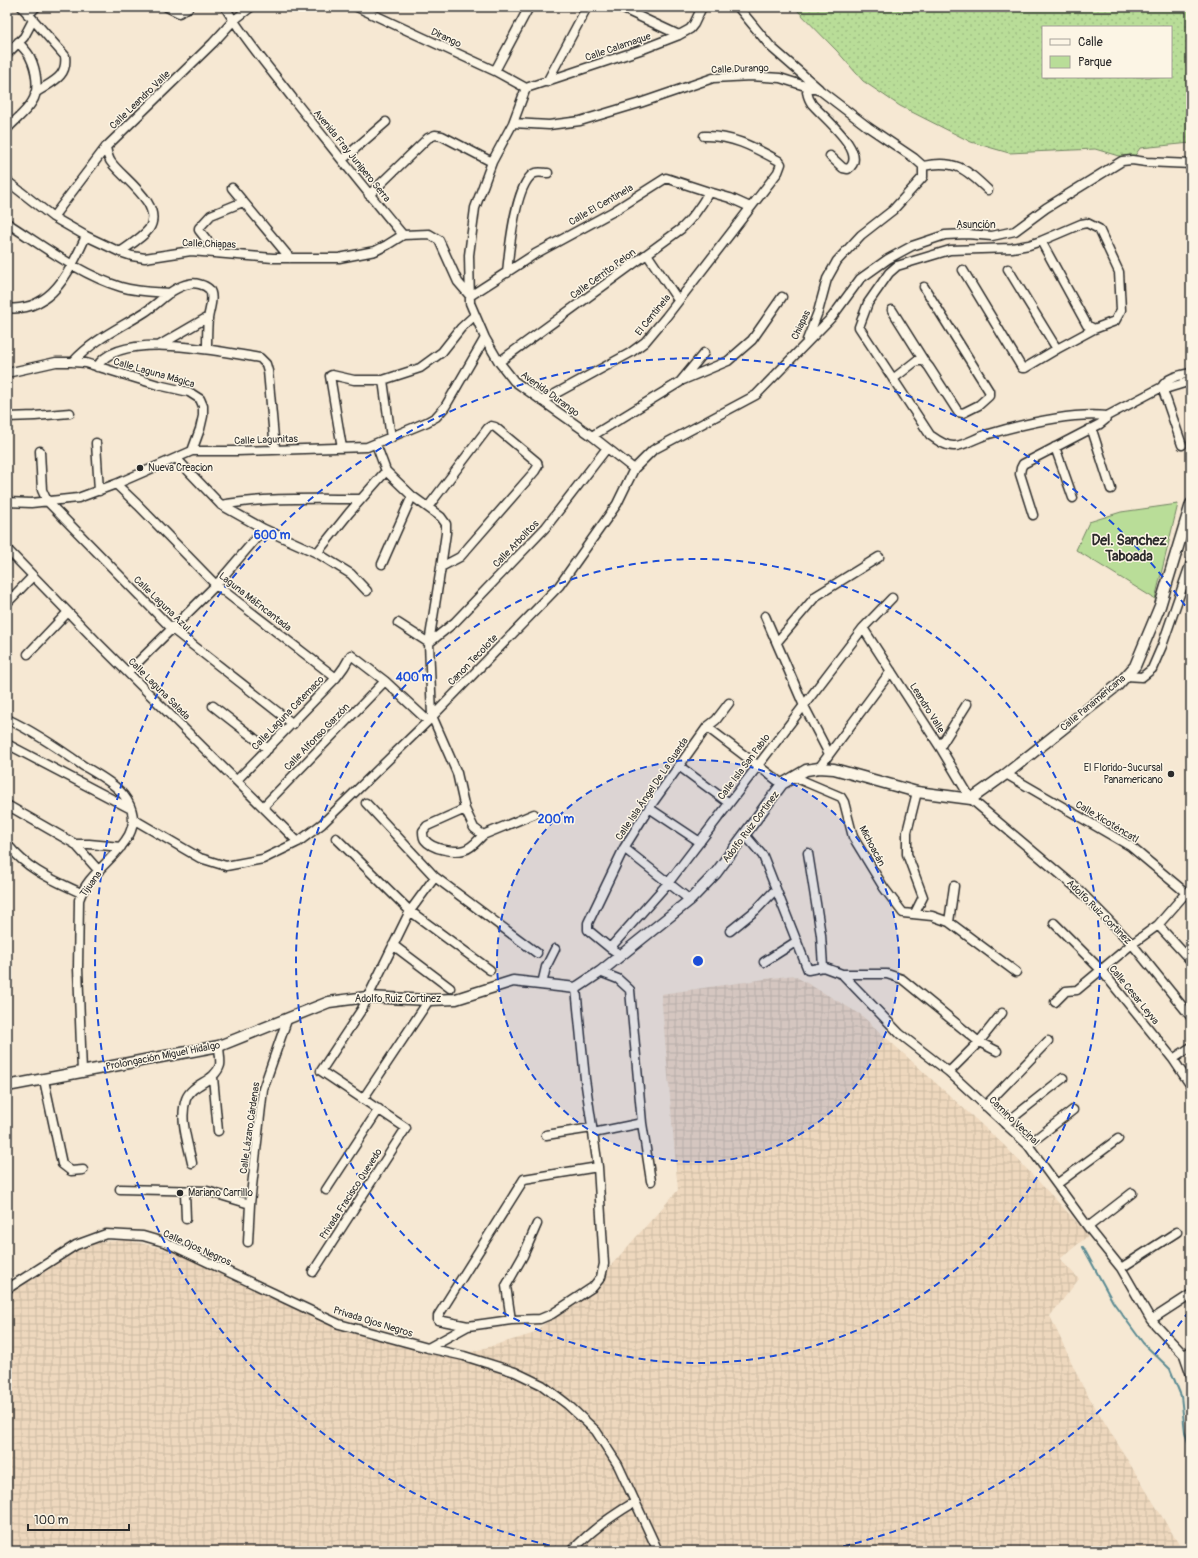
<svg xmlns="http://www.w3.org/2000/svg" width="1198" height="1558" font-family="Pangolin,sans-serif">
<defs>
<pattern id="industrial-grid" width="8" height="8" patternUnits="userSpaceOnUse"><rect width="8" height="8" fill="#eed8be"/><path d="M0 4h8M4 0v8" fill="none" stroke="#ccbaa3"/></pattern>
<pattern id="grass-dots" width="8" height="8" patternUnits="userSpaceOnUse"><rect width="8" height="8" fill="#b9dd98"/><path d="M2 2h.1M6 6h.1" fill="none" stroke="#9fbe83" stroke-width="1.8" stroke-linecap="round"/></pattern>
</defs>
<rect width="100%" height="100%" fill="#f6e8d3"/>
<filter id="ink" filterUnits="userSpaceOnUse"><feTurbulence type="fractalNoise" baseFrequency=".025" numOctaves="2"/><feDisplacementMap in="SourceGraphic" scale="8" xChannelSelector="R" yChannelSelector="G"/><feConvolveMatrix kernelMatrix="1 2 1 2 8 2 1 2 1" color-interpolation-filters="sRGB"/></filter>
<g filter="url(#ink)">
<path fill="url(#industrial-grid)" d="M793,975l67,39 145,132 84,89 -29,24 19,20 -29,37 33,71 100,164h-1176v-258l81,-50 39,-3 67,16 135,66 126,35 77,-23 66,-54 80,-90 -17,-196z"/>
<path fill="url(#grass-dots)" stroke="#728462" fill-rule="evenodd" d="M794,7h397v136l-51,5 -8,12 -37,-11 -86,4 -38,-11 -71,-36 -37,-25 -26,-30zM1043,27h128v50h-128z"/>
<path fill="#b9dd98" stroke="#728462" d="M1178,504l-23,95 -79,-49 13,-28 32,-10z"/>
<g fill="none" stroke-linecap="round" stroke-linejoin="round">
<path stroke="#5a8a92" stroke-width="2" d="M1083,1247l30,55 30,41 27,26 11,27 4,36 6,20"/>
<defs>
<path id="minor" d="M22,7l43,49c3,22 -14,26 -30,37
M167,7l12,6 10,-6
M225,7c20,33 46,63 69,93 36,45 72,91 109,135l26,-1 10,6 19,42 12,14 65,-42 79,-43 52,-33 43,14 21,6 20,9
M357,7l138,64 31,17
M619,7l60,28
M738,7l33,40 48,42
M28,15l8,-8
M7,54l17,-17 9,-17
M495,71l34,-64
M547,82l40,-75
M526,88l-13,35 -21,39 -17,46 -6,47 1,48 15,35 14,24 15,19 78,55 42,33
M526,88l117,-39 36,-14 11,-6 4,-5 8,-17
M812,88l-5,4c1,5 2,8 5,12 10,12 58,50 36,65l-5,-1 -13,-12
M513,123l36,2 31,-4 60,-18 73,-25 38,-2 29,2 41,13 47,36 46,31 9,8
M7,129c8,-9 19,-17 25,-27 8,-12 4,-33 -2,-45 -3,-6 -8,-10 -12,-15
M106,147c1,5 2,11 5,15 11,16 54,43 38,67 -7,9 -19,16 -29,23
M342,160l44,-38
M923,166c32,-7 43,3 65,24
M7,181l46,36 33,19 34,16 12,4 13,2 46,-7 82,7h66l36,-7 12,-6 16,-10
M232,188l58,70
M369,195l59,-57 7,-3 7,1 50,26
M53,217l53,-70 107,-104 20,-22 18,-14
M7,223c36,23 74,52 114,64 16,5 33,5 49,6
M1041,241l46,84 7,4 21,-8 6,-11 -2,-38 -20,-43 -12,-6 -6,1 -40,17 -12,4 -17,3 -62,2 -53,16 -8,7 -21,30 -9,24 71,108c7,5 16,12 25,11 9,0 24,-10 34,-12 34,-10 83,-22 118,-18
M217,253l-18,-23v-2l12,-13 32,-13
M647,254l31,46
M1008,269l49,80 37,-20
M963,270l59,98h3l32,-19
M507,273c2,-22 8,-87 26,-99 4,-3 10,-1 15,-1
M7,308c44,5 64,-38 79,-72
M892,310l32,51
M807,340l11,-28 9,-33 10,-18 24,-26 32,-25 30,-33v-11
M160,345l48,-28
M73,362c21,-23 47,-34 72,-50 14,-9 27,-25 44,-28 6,-2 16,1 20,5 6,7 0,21 -1,30 -1,10 -1,20 -1,30
M499,362l182,-133c12,-11 20,-23 28,-37
M97,367c21,-38 127,-15 163,-9l6,6 2,7 7,78
M7,373l49,-11h17l13,1 72,22 31,7 11,7 3,7v10l-3,13 -8,22
M893,379l23,-18h8l5,6 29,45 5,1 16,-8 10,-9v-5l-65,-104
M383,380l8,58
M683,380l45,-19 24,-21 30,-43
M1162,387l20,58
M1162,387l6,1 23,-7
M542,401l88,-48 15,-11 21,-25 112,-145 3,-8 -2,-3c-24,-13 -46,-26 -75,-25
M7,417l28,-1 35,-3
M1090,429l3,4 18,56
M592,436l88,-54 24,-29
M96,443l3,48
M376,444l10,27 26,25 29,21 5,7v9l-5,34 -12,76 3,73 25,57 8,36 9,19 9,7 51,-21
M1055,447l18,51
M342,448l-12,-72 2,-1 22,5h29l37,-12 22,-16 19,-24 14,-13
M40,451l2,39 5,11 124,127 122,96
M176,458l45,47 43,24 53,24 34,21 16,17
M116,484l22,21 78,80 120,93
M7,502l24,1 47,-5 38,-14 76,-33h45l130,-4 60,-25 9,-5 9,-10 40,-69
M221,505c46,-8 93,-6 140,-6
M428,507l60,-79 3,-2 4,1 42,35 1,4 -3,5 -75,86 -19,10
M1033,515l-13,-41 1,-6 2,-4 77,-40 5,-4 2,-4 55,-29c5,-10 19,-12 29,-14
M7,549l93,96 198,197
M317,553l32,-40 37,-42
M382,564l30,-68
M7,603l26,-27
M765,616l39,90 25,48
M398,623l31,20
M863,628l77,119 31,52 109,92 52,53 59,73
M777,642l39,-46 63,-39
M429,643l26,-21 91,-95 61,-79
M28,654l40,-42
M128,672l88,-87 48,-56
M1126,676l16,1 10,-8 10,-23 29,-84
M213,706l55,43
M7,719c26,12 51,29 75,46 15,9 36,20 45,35 7,12 8,24 2,35 -13,24 -42,39 -50,65l-1,68 4,104
M707,727l75,57
M7,744l124,65
M940,747l27,-43
M679,766l50,37
M819,768l72,-97
M1006,774l124,72 61,51
M794,777l47,20 3,5 9,35 31,51 19,25 29,3 17,6 67,50
M237,780l99,-102 8,-11 7,-12 34,26 43,40
M366,803l69,74 102,76
M7,805l68,39 24,27
M263,807l122,-126
M649,808l51,34
M465,809l-38,17 -4,5c0,4 0,7 2,9 7,9 28,13 39,10 8,-2 14,-10 19,-15
M133,819l67,39 26,8 37,-7 35,-17 24,-18 106,-103 131,-135 58,-82 17,-35 19,-19 103,-55 76,-78 28,-38 28,-20 24,-13 33,-11 22,-1 25,2 23,-5 31,-23 76,-47 10,-1 14,2 45,2
M745,835l18,21 45,114 15,-3 19,7 58,60 49,38 79,73 60,82 33,41 30,52 33,35 7,20
M336,838l74,73 80,59
M7,844c22,27 44,35 74,49
M75,844h14l32,3
M624,848l66,52
M808,853l13,82 2,32
M915,913l8,-16 -16,-43v-22l10,-40
M949,922l5,-36
M1054,923l48,48 71,88 18,27
M1158,925l33,36
M730,931l26,-21 20,-21
M393,945l57,43
M610,948l59,-66 194,-254 29,-30
M621,955l-11,-7 -22,-18v-7l36,-75 25,-40 58,-81 9,-7 13,-17
M764,962l33,-21
M842,974h45l15,5 77,63 18,9
M542,984l4,-17 9,-18
M576,988l9,91 13,88 6,97 -3,13 -8,10 -41,27 -12,5 -29,1 -43,6 -30,-6v-4l86,-137 74,-12
M1055,1002l11,-11 11,-1 55,-46 26,-19 27,-31
M1173,1059l18,-12
M949,1072l30,-30 23,-29
M213,1077l5,54
M44,1080l18,84 9,7 12,-1
M363,1099l66,-99
M985,1106l63,-65
M642,1123l9,58
M1005,1124l58,-46
M593,1133l49,-10 -12,-133 -12,-11 -18,-7
M546,1135l46,-7
M1028,1145l45,-35
M192,1163c-4,-20 -13,-44 -6,-64 6,-16 29,-17 34,-34 1,-5 -1,-13 -1,-19
M1057,1184l61,-45
M120,1189l87,2 43,13
M326,1190l53,-81
M185,1192l1,27
M1088,1227l44,-34
M248,1242l2,-38 13,-115 24,-69
M1121,1268l56,-36
M313,1272l93,-144 -85,-57 41,-62 48,-98 25,-34
M7,1289l69,-44 30,-11 37,2 24,7 172,81 89,24 36,8 51,16 27,13 25,19 29,27 22,34 40,86
M511,1320l-5,-34 17,-30 14,-32
M1151,1320l40,-26
M428,1348l40,-22
M1184,1355l7,-4
M572,1551c18,-20 39,-35 63,-49"/>
<path id="major" d="M7,1086l212,-40 110,-44 38,-5 62,3 27,-1 57,-18 63,7 24,-16 90,-72 26,-27 66,-89 24,-14 13,-2 15,1 83,23 54,7 35,-25 112,-89 17,-19 25,-60 31,-102"/>
</defs>
<use href="#minor" stroke="#2b2b2b" stroke-width="11"/>
<use href="#major" stroke="#2b2b2b" stroke-width="13"/>
<use href="#minor" stroke="#fcf5e5" stroke-width="8"/>
<use href="#major" stroke="#fcf5e5" stroke-width="10"/>
</g>
</g>
<circle cx="698" cy="961" r="201" fill="#1d4ed8" fill-opacity=".12"/>
<g fill="none" stroke="#1d4ed8" stroke-width="2" stroke-dasharray="7 5">
<circle cx="698" cy="961" r="201"/>
<circle cx="698" cy="961" r="402"/>
<path d="M1189 1311A603 603 0 0 1 823 1551M573 1551A603 603 0 1 1 1189 611"/>
</g>
<g fill="#2b2b2b" stroke="#fcf5e5" stroke-width="1.5">
<circle cx="140" cy="468" r="4"/>
<circle cx="1171" cy="774" r="4"/>
<circle cx="180" cy="1193" r="4"/>
</g>
<g text-anchor="middle" dominant-baseline="central" stroke-width="3" stroke-linejoin="round" paint-order="stroke">
<g font-size="10" fill="#2b2b2b" stroke="#fcf5e5">
<text transform="translate(446 38) rotate(25)">Dirango</text>
<text transform="translate(618 47) rotate(-19)">Calle Calamaque</text>
<text transform="translate(740 69) rotate(-2)">Calle Durango</text>
<text transform="translate(140 100) rotate(-44)">Calle Leandro Valle</text>
<text transform="translate(352 156) rotate(51)">Avenida Fray Junipero Serra</text>
<text transform="translate(601 205) rotate(-30)">Calle El Centinela</text>
<text x="976" y="225">Asunción</text>
<text transform="translate(209 244) rotate(2)">Calle Chiapas</text>
<text transform="translate(603 274) rotate(-36)">Calle Cerrito Pelon</text>
<text transform="translate(653 315) rotate(-51)">El Centinela</text>
<text transform="translate(801 325) rotate(-65)">Chiapas</text>
<text transform="translate(154 373) rotate(16)">Calle Laguna Mágica</text>
<text transform="translate(550 394) rotate(36)">Avenida Durango</text>
<text transform="translate(266 440) rotate(-2)">Calle Lagunitas</text>
<text transform="translate(516 544) rotate(-46)">Calle Arbolitos</text>
<text transform="translate(255 602) rotate(38)">Laguna MáEncantada</text>
<text transform="translate(162 604) rotate(44)">Calle Laguna Azul</text>
<text transform="translate(473 660) rotate(-46)">Canon Tecolote</text>
<text transform="translate(159 689) rotate(45)">Calle Laguna Salada</text>
<text transform="translate(1093 703) rotate(-40)">Calle Panamericana</text>
<text transform="translate(927 708) rotate(58)">Leandro Valle</text>
<text transform="translate(288 713) rotate(-46)">Calle Laguna Catemaco</text>
<text transform="translate(317 737) rotate(-46)">Calle Alfonso Garzón</text>
<text transform="translate(744 767) rotate(-53)">Calle Isla San Pablo</text>
<text transform="translate(652 789) rotate(-56)">Calle Isla Ángel De La Guarda</text>
<text transform="translate(1107 822) rotate(31)">Calle Xicoténcatl</text>
<text transform="translate(751 827) rotate(-53)">Adolfo Ruiz Cortinez</text>
<text transform="translate(872 846) rotate(62)">Michoacán</text>
<text transform="translate(91 884) rotate(-54)">Tijuana</text>
<text transform="translate(1099 912) rotate(45)">Adolfo Ruiz Cortinez</text>
<text transform="translate(1134 995) rotate(51)">Calle Cesar Leyva</text>
<text x="398" y="999">Adolfo Ruiz Cortinez</text>
<text transform="translate(163 1056) rotate(-11)">Prolongación Miguel Hidalgo</text>
<text transform="translate(1014 1121) rotate(44)">Camino Vecinal</text>
<text transform="translate(250 1128) rotate(-82)">Calle Lázaro Cárdenas</text>
<text transform="translate(351 1194) rotate(-57)">Privada Fracisco Quevedo</text>
<text transform="translate(197 1248) rotate(24)">Calle Ojos Negros</text>
<text transform="translate(373 1322) rotate(17)">Privada Ojos Negros</text>
</g>
<g font-size="10" fill="#2b2b2b" stroke="#fcf5e5" text-anchor="start">
<text x="148" y="468">Nueva Creacion</text>
<text x="1163" y="768" text-anchor="end">El Florido-Sucursal<tspan x="1163" dy="12">Panamericano</tspan></text>
<text x="188" y="1193">Mariano Carrillo</text>
</g>
<g font-size="14" font-weight="bold" fill="#2b2b2b" stroke="#fcf5e5">
<text x="1129" y="540">Del. Sanchez<tspan x="1129" dy="16">Taboada</tspan></text>
</g>
</g>
<circle cx="698" cy="961" r="6" fill="#1d4ed8" stroke="#fcf5e5" stroke-width="2"/>
<g font-size="12" text-anchor="middle" font-weight="bold" fill="#1d4ed8" stroke="#fcf5e5" stroke-width="3" stroke-linejoin="round" paint-order="stroke">
<text x="272" y="539">600 m</text>
<text x="414" y="681">400 m</text>
<text x="556" y="823">200 m</text>
</g>
<rect width="1198" height="1558" fill="none" stroke="#fcf5e5" stroke-width="24"/>
<rect x="12" y="12" width="1174" height="1534" fill="none" stroke="#2b2b2b" stroke-width="1.5" filter="url(#ink)"/>
<rect x="1042" y="26" width="130" height="52" fill="#fcf5e5" stroke="#a8a49b"/>
<rect x="1050" y="39" width="20" height="6" fill="#fcf5e5" stroke="#a8a49b"/>
<text x="1078" y="46" font-size="12" fill="#2b2b2b">Calle</text>
<rect x="1050" y="56" width="20" height="12" fill="#b9dd98" stroke="#a8a49b"/>
<text x="1078" y="66" font-size="12" fill="#2b2b2b">Parque</text>
<path d="M28 1524v6h101v-6" fill="none" stroke="#2b2b2b" stroke-width="2"/>
<text x="34" y="1524" font-size="12" fill="#2b2b2b" stroke="#fcf5e5" stroke-width="3" paint-order="stroke">100 m</text>
</svg>
